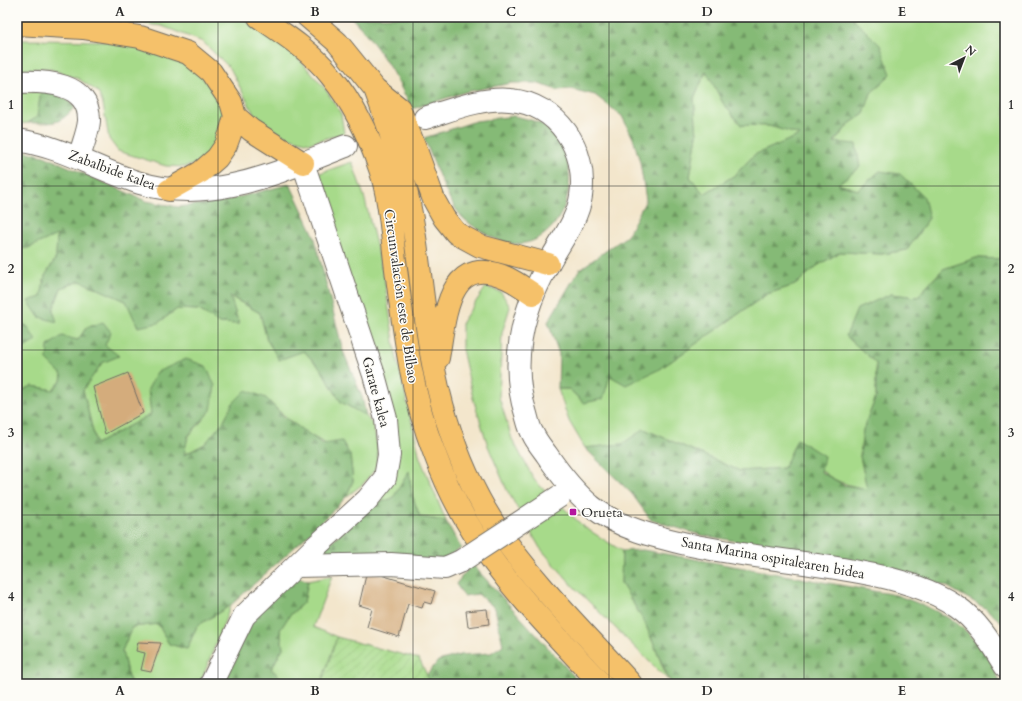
<svg xmlns="http://www.w3.org/2000/svg" width="1022" height="701" font-family="Cardo,serif">
<defs>
<pattern id="forest-firs" width="22" height="20" patternUnits="userSpaceOnUse"><rect width="22" height="20" fill="#85ba76"/><path d="M5 1l3.5 6h-7zM16 11l3.5 6h-7z" fill="#6d9761"/></pattern>
<pattern id="garden-furrows" width="10" height="10" patternUnits="userSpaceOnUse"><rect width="10" height="10" fill="#a7da8a"/><path d="M-1 1l2-2M0 10L10 0M9 11l2-2" fill="none" stroke="#90bb77"/></pattern>
</defs>
<rect width="100%" height="100%" fill="#fdfcf7"/>
<filter id="ink" filterUnits="userSpaceOnUse"><feTurbulence type="fractalNoise" baseFrequency=".025" numOctaves="2"/><feDisplacementMap in="SourceGraphic" scale="8" xChannelSelector="R" yChannelSelector="G"/><feConvolveMatrix kernelMatrix="1 2 1 2 8 2 1 2 1" color-interpolation-filters="sRGB"/></filter>
<filter id="wash" filterUnits="userSpaceOnUse"><feTurbulence type="fractalNoise" baseFrequency=".012" numOctaves="4" result="noise"/><feDisplacementMap in="SourceGraphic" scale="16" xChannelSelector="R" yChannelSelector="G"/><feGaussianBlur stdDeviation="0.9" result="paint"/><feColorMatrix in="noise" values="0 0 0 0 0 0 0 0 0 0 0 0 0 0 0 0 0 1.4 0 .05"/><feComposite in="paint" operator="in"/></filter>
<g filter="url(#wash)">
<rect width="100%" height="100%" fill="#f3e6cc"/>
<path fill="#a7da8a" stroke="#69825a" d="M87,17h151l29,15 33,28 26,30 15,24 3,19 -34,10 -24,-6 -29,-17 -27,-52 -27,-26 -41,-16z
M853,17h152v242l-29,-1 -33,11 -26,28 -26,-3 -45,42 30,27v34l-13,33 -3,26 7,33c-42,-8 -46,-17 -70,-50l-12,29 -45,3 -96,-42 -22,15 -37,4 -16,-27 -11,-32h11l15,14 26,-28 50,-6 107,-75 28,-9 22,-19 23,-14 42,2 25,-4 22,-32 -49,-47 -22,19 -20,-6 -4,-41 15,-19 15,-10 7,-21 19,-19z
M17,40l101,1 71,23 15,12 13,20 8,20 -3,21 -21,25 -16,5 -19,-1 -48,-15 -9,-12 -6,-35 -5,-12 -19,-13 -32,-11 -30,2z
M707,70l16,33 18,22 28,1 32,9 -47,20 -19,20 -31,19 -14,-17 7,-42 -3,-37z
M41,91l-4,26 -9,6 -11,1v-31z
M352,162l12,34 20,81 12,78 24,103 26,63 -26,-4 -8,-22 -3,-23 -16,26 -20,7 18,-23 -74,-308z
M57,234l-1,24 -11,18 -4,21 12,13 8,-22 20,-7 45,20 32,22 19,-14 22,1 20,13 20,1 -10,-28 31,17 7,27 37,11 17,18 20,33 25,14 7,9 5,24 -2,19 -13,16 -17,13 7,-16 -3,-26c-34,-14 -59,-30 -84,-57l-33,5 -10,19 -18,22 -22,11 5,-18 23,-27 -63,-21 3,25 -55,30 -13,-54 19,-27 3,-18 -19,-17 -8,12 -31,20 15,15 -1,6 -8,9 -21,-4 -15,7v-44l3,1 8,-23 -11,-7v-71l11,-1z
M486,287l15,5 9,15 -8,26 -3,64 13,42 23,42 49,46 38,24 -1,32 24,40 23,57 -93,-92 -35,-40 -33,-58 -19,-44 -15,-48 -11,-49v-27z
M332,576l-19,51 24,10 -16,47h-33l-17,-15 12,-21 -3,-18 9,-14 15,-14 4,-21z
M231,605l-31,79h-68l-4,-7 -6,-26 10,-24 26,-3 11,20 18,5 10,-23z
M24,610l-7,66v-56z"/>
<path fill="url(#forest-firs)" stroke="#587250" fill-rule="evenodd" d="M351,17h502v2l27,26 11,29 -20,19 -7,21 -15,10 -15,18 22,2 4,23 -22,17 20,6 22,-19 20,3 24,23 5,21 -22,32 -25,4 -42,-2 -23,14 -22,19 -28,9 -107,75 -34,16 -16,-9 -7,23 -19,4 -15,-14h-11l1,-35 -11,-32 31,-52 48,-34 19,-36 -6,-38 -7,-24 -11,-22 -27,-21 -24,-6 -14,1 -21,-7h-24l-47,9 -53,17c-18,-36 -33,-63 -61,-92zM706,71l17,32 18,22 28,1 31,9 -46,20 -19,20 -31,19 -14,-17 7,-42 -3,-37z
M41,91c14,2 24,5 34,16 -18,20 -22,15 -47,16l9,-6z
M514,116c9,2 20,4 29,9 3,2 7,7 10,10 41,44 -1,136 -63,101 -10,-6 -20,-11 -28,-19 -17,-19 -28,-56 -38,-79l52,-17z
M17,149l27,7 102,45 32,6 42,-5 70,-18 24,51 29,116 19,46 4,19 -25,-14 -20,-33 -17,-18 -25,9 -12,-20 -7,-27 -30,-17 9,28 -20,-1 -20,-13 -22,-1 -19,14 -20,4 -12,-26 -46,-20 -19,7 -8,22 4,12 -18,-5 -11,-16 13,-4 4,-21 11,-18 1,-23 -29,13 -11,1z
M976,258l29,1v366l-20,-17 -37,-21 -52,-18 -195,-34 -50,-15 -19,-26 -47,-46 37,-4 22,-15 96,42 44,-3 13,-29 27,17 -3,16 23,13 23,4 -7,-33 3,-26 13,-33v-34l-30,-27 11,-27 34,-15 26,3 26,-28z
M17,320l11,7 8,14 -16,9 -3,-1z
M103,322l8,10 -6,13 14,11 -17,7 -19,27 13,54 55,-30 -3,-25 9,-17 29,-13 20,7 9,20 -4,24 -23,26 -4,19 21,-11 18,-22 10,-19 13,-13 20,8 18,19 39,27 19,-3 8,14 3,26 -7,16 -26,27 -89,81 -34,21 -10,23 -18,-5 -11,-20 -26,3 -10,24 6,26 4,7h-115l7,-73 -7,9v-227l15,-7 21,4 8,-9 1,-6 -15,-15 1,-14 14,-10 16,4 8,-12z
M409,471l3,24 8,22 26,4 15,27 -18,12 -131,-2 61,-53 20,-7z
M643,550l253,45c38,14 65,24 90,59 7,8 10,20 15,30h-330l-26,-61 -24,-40 1,-32z
M472,564l109,120h-153l-1,-9 11,-14 22,-6 31,-2 12,-8 -8,-37 -17,-14 -14,2 -8,-12z
M296,576l12,5 -4,21 -15,14 -9,14 3,18 -12,21 17,15h-68l25,-57z"/>
<path fill="url(#garden-furrows)" stroke="#69825a" d="M337,637l82,22 8,16 1,9h-107z"/>
<g id="blocks">
<path fill="#d4ac7b" d="M128,373l15,40 -38,21 -12,-47z
M367,571l68,20 -4,13 -7,-2 -2,6 -14,-4 -9,33 -32,-10 5,-18 -13,-4z
M487,609l2,15 -21,3 -2,-16z
M138,642l23,1 -10,29 -10,-2 4,-17 -9,-2z"/>
</g>
</g>
<g filter="url(#ink)">
<use href="#blocks" fill-opacity="0" stroke="#716c63" stroke-width="1"/>
<g fill="none" stroke-linecap="round" stroke-linejoin="round">
<defs>
<path id="minor" d="M17,82c28,-1 73,0 72,39 -1,12 -7,25 -10,37
M425,118c26,-8 57,-21 85,-18 48,4 78,50 71,96 -3,23 -20,45 -31,65 -27,47 -41,100 -24,153 2,7 3,14 7,20 3,7 9,14 14,21 13,19 26,36 44,51 29,23 65,31 100,39 56,12 113,16 168,27 34,6 69,15 97,34 22,15 36,39 49,60
M17,140c44,6 81,30 123,43 71,22 141,-12 206,-37
M296,566l95,-2 54,4 16,-7
M211,684l33,-68 69,-67 54,-49 18,-22 4,-23 -3,-36 -12,-44 -71,-212"/>
<path id="major" d="M259,17c25,17 53,35 72,59 22,27 38,60 49,93 10,29 12,69 16,100 8,62 15,124 38,183 10,27 23,55 39,80 35,56 84,104 128,152
M308,17l29,25 38,47 24,19 17,42 18,50 10,18 12,15 24,13 68,18
M17,24l66,4 57,9 48,16 23,19 20,30 4,14 -5,18 -4,11 -9,13 -16,14 -32,18
M375,89c19,50 32,95 40,148 9,61 13,124 32,184 11,36 28,74 49,106 38,57 89,106 135,157
M235,116l16,14 52,33
M438,358c7,-39 9,-107 69,-80 9,4 18,11 26,16"/>
</defs>
<use href="#minor" stroke="#716c63" stroke-width="24"/>
<use href="#major" stroke="#716c63" stroke-width="24"/>
<use href="#minor" stroke="#fff" stroke-width="22"/>
<use href="#major" stroke="#f5c16b" stroke-width="22"/>
<defs>
<path id="minor-bridge" d="M461,561l99,-65"/>
</defs>
<use href="#minor-bridge" stroke="#716c63" stroke-width="24" stroke-linecap="butt"/>
<use href="#minor-bridge" stroke="#fff" stroke-width="22"/>
</g>
</g>
<path fill="none" stroke="#2b2b2b" stroke-width="1" stroke-opacity="0.55" d="M218,17v667M413,17v667M609,17v667M804,17v667M17,186h988M17,350h988M17,515h988"/>
<rect fill="#b5179e" stroke="#fdfcf7" stroke-width="1.5" x="569" y="508" width="8" height="8" rx="2"/>
<g text-anchor="middle" dominant-baseline="central" stroke-width="3" stroke-linejoin="round" paint-order="stroke">
<g font-size="14" fill="#2b2b2b" stroke="#fdfcf7">
<text transform="translate(112 170) rotate(20)">Zabalbide kalea</text>
<text transform="translate(401 296) rotate(82)">Circunvalación este de Bilbao</text>
<text transform="translate(376 392) rotate(75)">Garate kalea</text>
<text transform="translate(773 558) rotate(10)">Santa Marina ospitalearen bidea</text>
</g>
<g font-size="14" fill="#2b2b2b" stroke="#fdfcf7" text-anchor="start">
<text x="581" y="512">Orueta</text>
</g>
</g>
<rect width="1022" height="701" fill="none" stroke="#fdfcf7" stroke-width="44"/>
<g transform="translate(964 58) rotate(42)" stroke="#fdfcf7" stroke-width="3" paint-order="stroke">
<path d="M0-3L7 15L0 10L-7 15Z" fill="#2b2b2b"/>
<text y="-6" font-size="11" font-weight="bold" text-anchor="middle" fill="#2b2b2b">N</text>
</g>
<rect x="22" y="22" width="978" height="657" fill="none" stroke="#2b2b2b" stroke-width="1.5"/>
<g font-size="13" text-anchor="middle" font-weight="bold" fill="#2b2b2b">
<text x="120" y="16">A</text>
<text x="315" y="16">B</text>
<text x="511" y="16">C</text>
<text x="707" y="16">D</text>
<text x="902" y="16">E</text>
<text x="11" y="109">1</text>
<text x="1011" y="109">1</text>
<text x="11" y="273">2</text>
<text x="1011" y="273">2</text>
<text x="11" y="437">3</text>
<text x="1011" y="437">3</text>
<text x="11" y="601">4</text>
<text x="1011" y="601">4</text>
<text x="120" y="695">A</text>
<text x="315" y="695">B</text>
<text x="511" y="695">C</text>
<text x="707" y="695">D</text>
<text x="902" y="695">E</text>
</g>
</svg>
